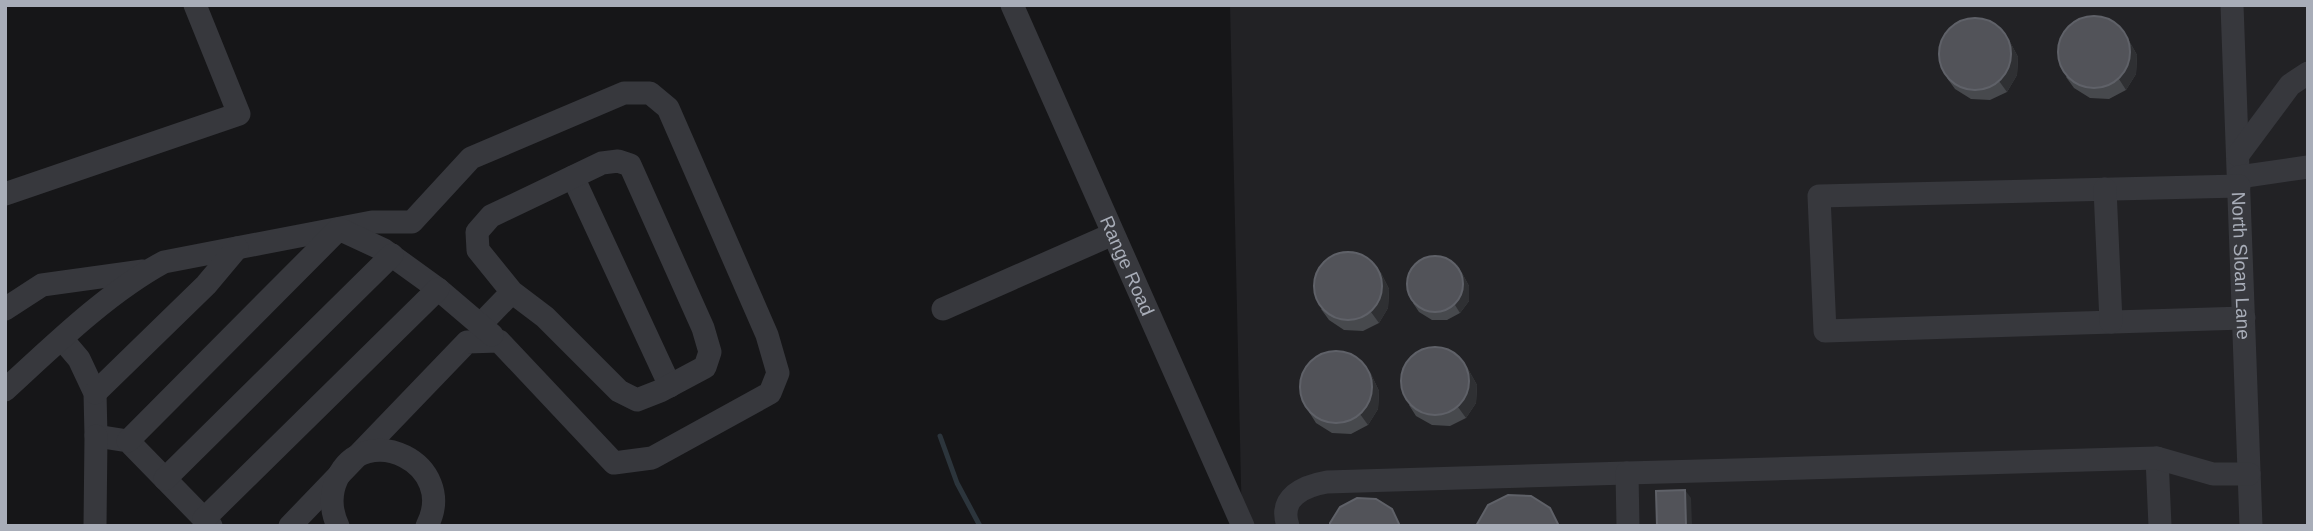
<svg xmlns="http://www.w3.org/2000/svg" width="2313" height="531" font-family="Helvetica,sans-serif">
<rect width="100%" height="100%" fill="#161618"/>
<path fill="#222225" d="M1230,5h1078v521h-1066z"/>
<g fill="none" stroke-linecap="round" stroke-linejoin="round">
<path stroke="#2c353c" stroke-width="5" d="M940,436l17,47 23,43"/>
<g stroke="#37383d" stroke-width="23">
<path id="s1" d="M1012,5l231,521"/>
<path id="s2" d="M2232,5l19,521"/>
<path d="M2238,155l52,-70 18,-12"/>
<path d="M573,177l97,209"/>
<path d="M2239,177l69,-10"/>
<path d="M2239,186l-420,10 6,135 419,-13"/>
<path d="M2105,189l6,133"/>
<path d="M5,194l234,-80 -44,-109"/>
<path d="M5,309l37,-24 101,-14"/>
<path d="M943,309l170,-75"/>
<path d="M480,325l32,-33 33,25 74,74 18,9 23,-9 45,-24 5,-15 -7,-24 -73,-163 -12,-4 -16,2 -111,53 -14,16 1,18 34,42"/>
<path d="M62,339l17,20 16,34 1,43 32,5 83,85"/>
<path d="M5,390c48,-44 102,-97 159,-128l208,-40h40l59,-64 153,-65h26l18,15 99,227 11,38 -8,20 -118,65 -38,5 -115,-122 -32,1 -177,184"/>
<path d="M95,393l111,-108 31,-37"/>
<path d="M128,441l211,-212 45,21 54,39 54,46"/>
<path d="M2157,458l3,68"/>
<path d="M165,479l227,-224"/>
<path d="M204,519l234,-230"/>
<path d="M95,526l1,-90"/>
<path d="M338,526c-7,-15 -8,-32 -1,-47 28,-61 122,-15 90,47"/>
<path d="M1288,526c-10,-29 16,-40 39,-44l300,-9"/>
<path d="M1628,526l-1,-53 530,-15 56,16h36"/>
</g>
</g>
<path fill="#47494d" d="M2121,28l7,11 9,16 -1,19 -10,16 -17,9 -19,-1 -16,-10 -8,-11z
M2002,29l7,11 9,17 -1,18 -10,17 -17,8 -19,-1 -16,-10 -8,-11z
M1381,273l8,16 -1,19 -9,15 -16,8 -19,-1 -15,-10 -8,-11z
M1462,273l7,13v15l-9,12 -13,7h-15l-13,-8 -6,-9z
M1468,369l9,16 -1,18 -10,15 -16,8 -18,-1 -16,-9 -7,-11z
M1371,374l8,17 -1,18 -10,16 -17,9 -19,-1 -16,-10 -7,-11z"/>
<path fill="#2f3033" d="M2121,28l7,11 9,16 -1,19 -10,16 -7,-11z
M2002,29l7,11 9,17 -1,18 -10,17 -8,-11z
M1374,262l7,11 8,16 -1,19 -9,15 -8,-11z
M1457,264l12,22v15l-9,12 -5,-8z
M1461,358l7,11 9,16 -1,18 -10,15 -8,-11z
M1363,363l8,11 8,17 -1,18 -10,16 -8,-11z
M1685,490l6,8 1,28h-6z"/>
<path fill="#525359" stroke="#5f6168" stroke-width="2" d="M2058 52a36 36 0 1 1 72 0a36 36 0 1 1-72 0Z
M1939 54a36 36 0 1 1 72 0a36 36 0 1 1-72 0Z
M1314 286a34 34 0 1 1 68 0a34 34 0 1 1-68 0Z
M1407 284a28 28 0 1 1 56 0a28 28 0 1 1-56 0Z
M1401 381a34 34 0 1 1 68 0a34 34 0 1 1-68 0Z
M1300 387a36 36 0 1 1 72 0a36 36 0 1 1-72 0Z
M1685,490l1,36h-29l-1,-35z
M1508,495l23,1 19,12 9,18h-83l12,-21z
M1357,498l19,1 16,10 8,17h-70v-3l10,-16z"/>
<g text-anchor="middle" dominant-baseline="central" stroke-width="5" stroke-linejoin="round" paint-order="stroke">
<g font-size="19" fill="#a8adb8" stroke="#111113">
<text stroke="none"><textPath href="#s1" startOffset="285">Range Road</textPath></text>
<text stroke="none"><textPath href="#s2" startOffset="261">North Sloan Lane</textPath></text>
</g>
</g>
<rect width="2313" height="531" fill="none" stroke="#a8adb8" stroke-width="14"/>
</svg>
